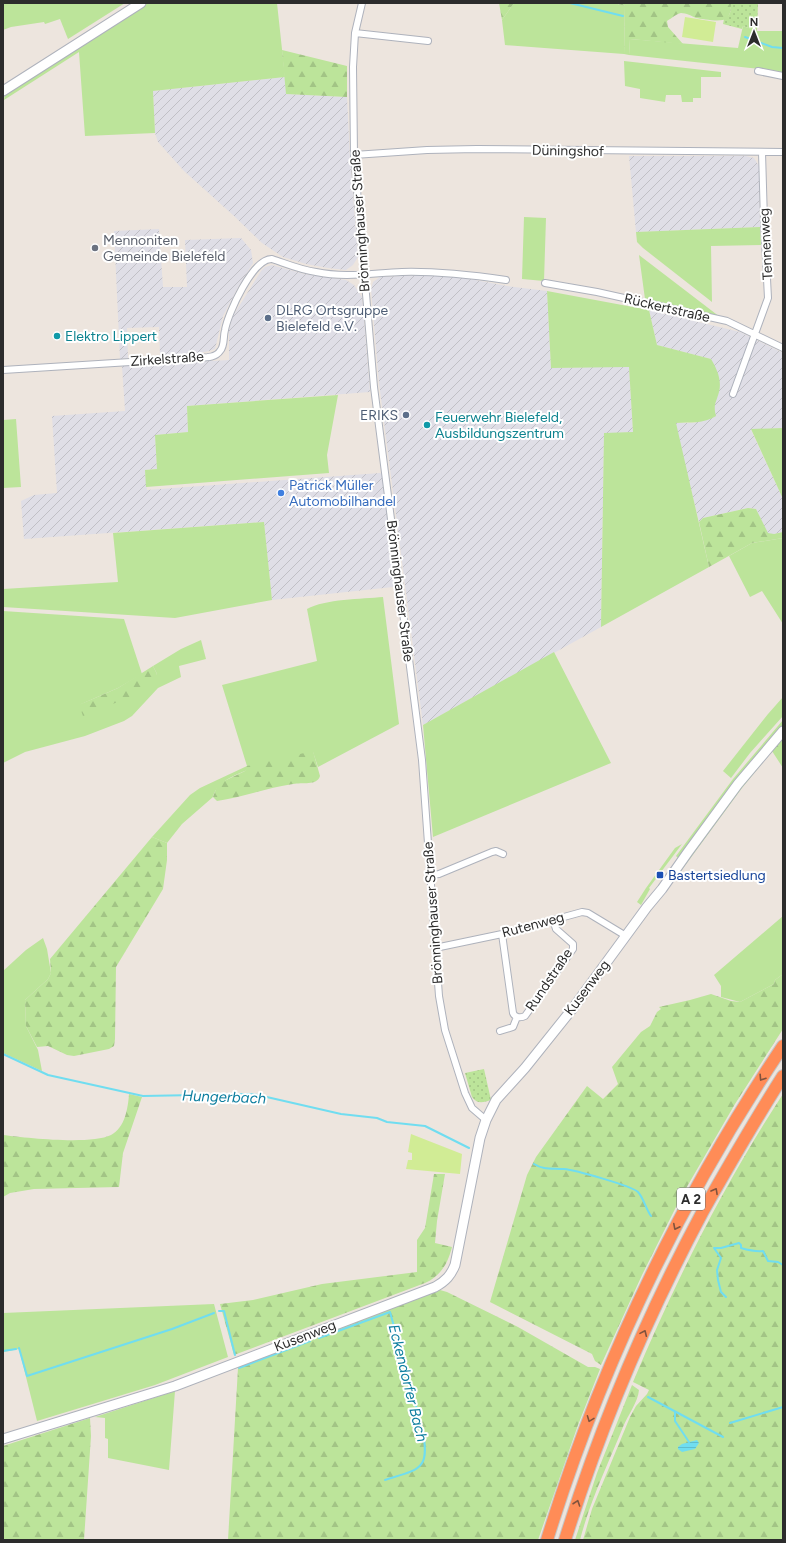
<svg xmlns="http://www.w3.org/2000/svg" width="786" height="1543" font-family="Figtree,sans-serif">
<defs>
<pattern id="industrial-furrows" width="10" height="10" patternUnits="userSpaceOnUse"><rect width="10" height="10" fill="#dfdee6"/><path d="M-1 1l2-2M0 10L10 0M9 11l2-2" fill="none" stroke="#c0bfc5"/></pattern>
<pattern id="forest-firs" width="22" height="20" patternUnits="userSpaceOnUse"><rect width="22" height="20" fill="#bce49a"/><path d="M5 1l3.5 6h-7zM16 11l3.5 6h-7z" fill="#a2c485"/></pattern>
<pattern id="park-dots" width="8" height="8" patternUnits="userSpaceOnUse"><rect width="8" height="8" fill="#bce49a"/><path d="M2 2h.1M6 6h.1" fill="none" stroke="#a2c485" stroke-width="1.8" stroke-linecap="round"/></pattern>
<pattern id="water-rules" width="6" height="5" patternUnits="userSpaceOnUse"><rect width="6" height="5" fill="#70ddf0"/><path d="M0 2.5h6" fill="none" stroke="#61bece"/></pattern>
</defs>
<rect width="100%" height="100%" fill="#ede5de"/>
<path fill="url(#industrial-furrows)" d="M285,77l2,17 60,3 3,62 8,98 -5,8 -7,5 -18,-2 -22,-4 -23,-7 -21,-14 -28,-27 -50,-45 -26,-29 -3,-9 -2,-42z
M629,156h117l8,2 5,8 1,61 -124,5z
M159,229l4,58h24l-2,-47 56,-2 10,12 2,13 -15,24 -15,29 -8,33 -6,2 -9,2 -40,3 -1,-29 -32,1 1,30 -8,1 -6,-128z
M272,265l32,9 42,6 8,5 8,12 8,95 -183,14 1,26 -33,3 2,34 -12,1 2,20 233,-17 2,1 14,110 -3,3 -121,13 -8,-78 -240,17 -3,-38 13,-6 23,-2 -5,-77 73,-5 -3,-45 107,-6v-30l4,-14 28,-45 4,-4z
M425,275l29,1 53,10 40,5 4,77 78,-2 4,66 -29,2 -3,193 -178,98 -44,-342 -8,-94 2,-7 7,-5z
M649,310l91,22 43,21v75l-32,2 32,69v33l-9,2h-6l-12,-25 -8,-1 -45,10 -4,4 -24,-99h20l18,-15 6,-18 -8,-31 -54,-14z"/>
<path fill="#bce49a" d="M3,3h122l-57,36 -8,-20 -15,5 -1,-2 -33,5 -8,3z
M148,3h129l8,74 -132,14 2,42 -70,3 -6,-84 -75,48 1,-6z
M514,3h100l11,3 -1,48 -119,-9 -3,-25z
M743,26l14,5h26v42l-23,-4 -131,-14 1,-16 108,9z
M624,61l97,11v5h-20v21h-8v4h-11l-1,-7h-15l-1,7 -25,-4v-9l-15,-3z
M524,217l22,1 -2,63 -22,-2z
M760,227l1,18 -50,1 1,56 -69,-54 -6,-6 -1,-10z
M639,255l81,62 -75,-18z
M547,291l102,19 8,35 54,14c6,10 11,21 8,33 -3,11 -6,13 -3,24 -12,8 -27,6 -40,7l33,144 -108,60 3,-194 29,-1 -4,-65 -78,1z
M338,395l-11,60 2,18 -183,14 -1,-17 12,-1 -2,-34 33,-3 -1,-26z
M16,419l5,68 -18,1v-68z
M783,428v71l-32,-70z
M264,522l8,78 -97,18 -172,-11v-18l115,-7 -5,-49z
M783,538v86l-21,-33 -12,6 -21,-41 23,-13z
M383,597l16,127 -81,43 -5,-15 -66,17 -2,2c-14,6 -28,11 -32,26l-31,27 -15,19 -15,-6 38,-42 10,-7 47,-22 -25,-81 95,-24 -10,-52c18,-10 55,-10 76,-12z
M3,611l121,8 18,55 -24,14 -39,17 78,-31 -4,-8 28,-17 20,-9 5,19 -27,7 2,11 -23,11 -26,28 -8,5 -39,15 -60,16 -22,11z
M554,652l57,111 -178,74 -10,-112z
M783,697v19l-33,37 -19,25 -8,-7 45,-57z
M783,720v6l-14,15 -85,112 -6,5 -2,-2 57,-77z
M766,755h3l-27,33 -61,83 -2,-2z
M682,844l-33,44 1,1 -9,16 -4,-3 9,-14 29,-40z
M783,916v58l-8,6 -1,4 -34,18 -19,-5v-11l-7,-11z
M43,938l4,11 4,24 -3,6 -23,21 1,26 12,24 4,21 -39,-18v-82l23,-21z
M214,1304l14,53 -73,28 -118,36 -18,-72 -16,3v-39z
M175,1391l-6,79 -61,-12v-19l-3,-1v-20l-10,-1z"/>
<path fill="url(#forest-firs)" d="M499,3h15l-12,17z
M614,3h117c0,5 0,11 -4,15 -5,5 -24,1 -31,0 -4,-2 -10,-5 -15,-5 -5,1 -9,5 -14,8l1,6 15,17 -53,-5 -1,16 -5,-1 1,-48z
M282,50l65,16v31l-61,-3z
M748,508l8,1 12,24 6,1 9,-2v6l-31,5 -43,24 -10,-45 4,-4z
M153,666l4,8 -27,23 -47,19 -4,-11 39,-17z
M783,738v30l-11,-17z
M313,751l7,25c-3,10 -18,6 -27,8 -26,4 -51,13 -76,17l-4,-4 5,-13 27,-13 2,-5z
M152,837l15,6v17l-4,29 -47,78 -1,72 -1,7 -5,3 -35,7 -7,-1 -19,-9 -11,1 -11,-21 -1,-26 23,-21 3,-6 -1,-14z
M783,974v55l-48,75 -54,93 -39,78 -41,90 -6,-4 -3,-7 -102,-52 37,-127 9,-18 51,-71 16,13 15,-15 -6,-17 29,-35 9,-6 7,-14 4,-3 -2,-2 31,-7 21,-6 20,7 9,1 34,-18 1,-4z
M129,1094l13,3 -19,56 -4,34 -85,2 -24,4 -7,4v-62c23,3 88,10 108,0 14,-7 17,-27 18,-41z
M783,1094v446h-200l9,-31 38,-92 6,-11 11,-12 2,-4 -16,-8c42,-100 91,-198 150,-288z
M434,1174h11l-8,47 -2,22 17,4c-4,16 -11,29 -27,36l-191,72 -14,-51 33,-4 69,-16 95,-12v-32l8,-12z
M440,1290l7,2 71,35 70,40h7l5,2 -22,56 -40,115h-310l10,-172z
M632,1385l7,5c-1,12 -11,25 -16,37 -15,37 -33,74 -43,113h-5l22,-67z
M90,1418l1,18 -7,104h-81v-94z"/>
<path fill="url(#park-dots)" d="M731,3h27l-1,28 -14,-5 -1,3 -19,-5 1,-5c7,-3 7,-9 7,-16z
M484,1069l7,31c-7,2 -13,5 -19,-3l-7,-24z"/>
<path fill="#d1ec95" d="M685,17l31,5 -3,20 -31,-5z
M411,1134l51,20 -2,20 -54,-5 2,-9h4v-7l-4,-1z"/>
<path fill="url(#water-rules)" d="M697,1440l2,3 -4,6 -13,3 -4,-3v-2l4,-3z"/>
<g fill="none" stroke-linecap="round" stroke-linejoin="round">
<path stroke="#70ddf0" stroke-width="2" d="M570,3l53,13
M745,37l27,10 11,1
M3,1054l45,21 95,21 106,-2 9,1 83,19 36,4 10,4 38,4 44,22
M534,1164c9,6 19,4 30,5 11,1 68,17 74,23 5,5 8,17 13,24
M714,1248h7l18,-5 2,2v3c7,2 14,4 22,3l5,10 10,1 5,3
M714,1248l7,10 -4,12 1,10 3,12 5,5
M219,1311h5l11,44
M319,1338l71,-26 32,116c9,42 -2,41 -37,52
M19,1348l8,28 145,-47 42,-16
M3,1351l13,-2
M239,1368l71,-27
M648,1397l75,40
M675,1412v9l14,21
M730,1423l53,-16"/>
<defs>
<path id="street" d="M362,3l-7,30 -2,34 1,88 20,232 48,373 17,236 6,34 20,63 7,15 14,12
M355,33l73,8
M758,71l25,5
M354,155l73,-5 50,-1 306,3
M545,283l52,9 130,29 56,27
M3,370l191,-12c8,-1 21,1 26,-7 5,-5 3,-14 5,-21 3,-17 28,-72 47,-71 15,5 29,11 44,13 28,6 57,1 86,0 35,-1 69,3 104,8
M733,394l35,-96 -4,-77 -2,-69
M431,875l8,-1 53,-22 4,-1 7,3
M502,934l11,79c2,5 8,5 12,3l48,-67v-5l-17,-15 -3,-9
M435,948l67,-14 80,-22 6,1 38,23
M500,1031l13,-4 4,-10"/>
<path id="secondary" d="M3,91l138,-88
M3,1439l172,-53 260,-99c11,-6 16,-12 20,-22l25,-127 6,-18 10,-20 29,-32 48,-60 74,-101 15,-18 26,-37 50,-68 45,-53"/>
<path id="highway" d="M547,1540c54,-175 134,-342 236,-494
M565,1540c35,-113 82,-224 138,-329 26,-46 52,-91 80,-135"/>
</defs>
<use href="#street" stroke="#aeb2bc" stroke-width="8"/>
<use href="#secondary" stroke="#aeb2bc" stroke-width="11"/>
<use href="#highway" stroke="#c4c4c4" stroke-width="14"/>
<use href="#street" stroke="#fff" stroke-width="6"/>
<use href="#secondary" stroke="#fff" stroke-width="9"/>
<use href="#highway" stroke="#ff8c57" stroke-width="12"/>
</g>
<defs><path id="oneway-chevron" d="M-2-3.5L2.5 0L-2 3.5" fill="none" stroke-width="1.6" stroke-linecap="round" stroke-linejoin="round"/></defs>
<g stroke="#80523d">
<use href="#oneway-chevron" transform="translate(762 1078) rotate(123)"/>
<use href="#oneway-chevron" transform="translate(715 1191) rotate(-61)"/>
<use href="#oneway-chevron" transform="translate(676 1227) rotate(117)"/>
<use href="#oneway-chevron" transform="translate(644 1333) rotate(-66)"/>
<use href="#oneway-chevron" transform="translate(590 1419) rotate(111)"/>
<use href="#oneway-chevron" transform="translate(577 1503) rotate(-71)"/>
</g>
<circle fill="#6b7280" stroke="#fff" stroke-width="1.5" cx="95" cy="248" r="4"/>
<g fill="#5c6f8a" stroke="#fff" stroke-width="1.5">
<circle cx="268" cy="318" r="4"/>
<circle cx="406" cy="415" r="4"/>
</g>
<g fill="#0f9aa8" stroke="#fff" stroke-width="1.5">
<circle cx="57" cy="336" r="4"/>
<circle cx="427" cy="425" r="4"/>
</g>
<circle fill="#3f7fe0" stroke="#fff" stroke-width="1.5" cx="281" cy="493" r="4"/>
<rect fill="#1a4fb4" stroke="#fff" stroke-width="1.5" x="656" y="871" width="8" height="8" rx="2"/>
<g text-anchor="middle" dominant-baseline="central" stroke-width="4" stroke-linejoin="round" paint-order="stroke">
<rect fill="#fff" stroke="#6b6b6b" stroke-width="1" x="677" y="1188" width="28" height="22" rx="3"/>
<g font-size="13" font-weight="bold" fill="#2c2c2c">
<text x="691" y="1199">A 2</text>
</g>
<g font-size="14" fill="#2c2c2c" stroke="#fff">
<text transform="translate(568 151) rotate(1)">Düningshof</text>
<text transform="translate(360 221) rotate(-94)">Brönninghauser Straße</text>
<text transform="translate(766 244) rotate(-93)">Tennenweg</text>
<text transform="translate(667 308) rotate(13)">Rückertstraße</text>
<text transform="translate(167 359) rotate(-4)">Zirkelstraße</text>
<text transform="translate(400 591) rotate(83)">Brönninghauser Straße</text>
<text transform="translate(433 913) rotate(-94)">Brönninghauser Straße</text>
<text transform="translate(533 925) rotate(-15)">Rutenweg</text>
<text transform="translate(549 980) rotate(-56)">Rundstraße</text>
<text transform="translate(587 988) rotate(-53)">Kusenweg</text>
<text transform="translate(305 1336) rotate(-21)">Kusenweg</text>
</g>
<g font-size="14" fill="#5b616d" stroke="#fff" text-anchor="start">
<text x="103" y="240">Mennoniten<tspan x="103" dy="16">Gemeinde Bielefeld</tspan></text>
</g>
<g font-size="14" fill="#4e5e75" stroke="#fff" text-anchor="start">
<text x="276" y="310">DLRG Ortsgruppe<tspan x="276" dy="16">Bielefeld e.V.</tspan></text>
<text x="398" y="415" text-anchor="end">ERIKS</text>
</g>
<g font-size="14" fill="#0d838f" stroke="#fff" text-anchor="start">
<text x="65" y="336">Elektro Lippert</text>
<text x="435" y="417">Feuerwehr Bielefeld,<tspan x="435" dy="16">Ausbildungszentrum</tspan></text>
</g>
<g font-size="14" fill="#366cbe" stroke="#fff" text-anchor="start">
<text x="289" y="485">Patrick Müller<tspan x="289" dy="16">Automobilhandel</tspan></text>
</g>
<g font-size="14" fill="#164399" stroke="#fff" text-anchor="start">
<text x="668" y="875">Bastertsiedlung</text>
</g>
<g font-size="15" font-style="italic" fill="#0c7e9f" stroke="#fff">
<text transform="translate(224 1097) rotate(2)">Hungerbach</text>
<text transform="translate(408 1383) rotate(76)">Eckendorfer Bach</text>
</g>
</g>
<rect width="786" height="1543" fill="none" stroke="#2c2c2c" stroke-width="8"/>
<g transform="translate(754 32)" stroke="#ffffff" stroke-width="3" paint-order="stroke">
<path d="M0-3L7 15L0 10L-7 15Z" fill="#2c2c2c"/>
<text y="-6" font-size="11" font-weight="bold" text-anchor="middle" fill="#2c2c2c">N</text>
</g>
</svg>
